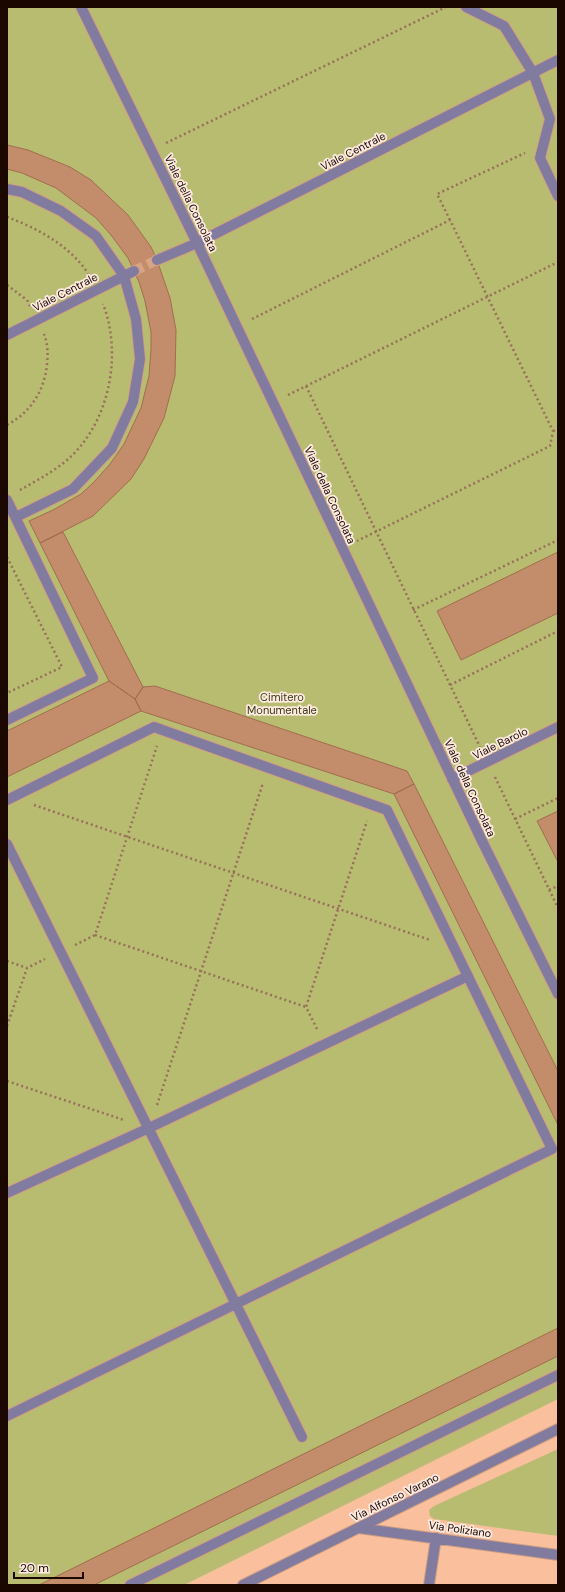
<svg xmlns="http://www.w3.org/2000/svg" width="565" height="1592" font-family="'DM Sans',sans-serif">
<rect width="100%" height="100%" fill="#fac09e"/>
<path fill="#b8bc71" d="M7,7h551v1392l-374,186h-177z
M558,1449v87l-124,-17 -4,-3 -1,-6 5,-4z"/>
<path fill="#c38d6c" stroke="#a16d4d" d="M7,145l21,5 42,17 21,13 37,35 23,32 6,13 13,38 6,32 -1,46 -11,42 -20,41 -13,20 -38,37 -53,27 -11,-22 24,-11 28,-16 13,-12 16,-18 14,-20 17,-36 8,-32 2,-27v-17l-6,-31 -6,-19 -11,-24 -17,-23 -15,-17 -40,-30 -34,-15 -15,-4z
M63,532l80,155 -8,12 -26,-18 -69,-138z
M558,552v61l-97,47 -24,-49z
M109,681l26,18 6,12 -134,66v-46z
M155,686l252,85 7,13 -20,10 -253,-83 -6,-12 8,-12z
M414,784l144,287v54l-164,-331z
M558,811v51l-21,-41z
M558,1328v28l-464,229h-55z"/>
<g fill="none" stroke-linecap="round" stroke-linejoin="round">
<path stroke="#d8a486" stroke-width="10" stroke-dasharray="10 5" stroke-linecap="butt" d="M134,271l23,-11"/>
<defs>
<path id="street" d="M81,7l116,236 285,598 76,153
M466,7l38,19 29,47 17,46 -10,39 18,38
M7,189l15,3 39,19 35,25 28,40 12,43 4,40 -7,43 -21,46 -39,41 -57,28
M157,260l40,-17 361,-183
M7,335l127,-64
M7,500l86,178 -86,42
M452,779l106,-52
M7,800l147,-73 233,83 165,339 -545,267
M7,844l295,593
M7,1193l142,-65 319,-152
M358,1528l200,27
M130,1585l428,-210
M243,1585l315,-156
M429,1585l7,-47"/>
</defs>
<use href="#street" stroke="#d29f82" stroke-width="12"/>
<path stroke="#986f59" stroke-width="2.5" stroke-dasharray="2 3" stroke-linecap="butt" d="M166,143l280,-136
M7,217c30,11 64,29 82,58
M450,220l-13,-26 88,-41
M7,285l20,15 3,6
M252,319l198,-99 103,211 -3,15 -193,95
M306,386l174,361
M288,395l270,-133
M7,425c24,-13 37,-34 40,-60 1,-11 1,-21 -3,-31
M553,431l5,-2
M20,490c16,-9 33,-18 47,-30 42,-36 56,-105 36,-156
M7,557l55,110 -55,26
M413,610l145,-70
M450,685l108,-54
M495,777l63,131
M34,805l396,135
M515,819l43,-21
M549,890l9,-4
M95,935l211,72
M75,945l20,-10 62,-189
M7,961l20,7 18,-9
M7,1026l20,-58
M317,1029l-11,-22 61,-186
M7,1081l117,39
M157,1105l106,-322"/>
<use href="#street" stroke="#817c9f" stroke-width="10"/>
</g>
<g text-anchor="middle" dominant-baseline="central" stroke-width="3.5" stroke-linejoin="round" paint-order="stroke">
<g font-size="11" fill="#1a0700" stroke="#fdebe1">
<text transform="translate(353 151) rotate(-27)">Viale Centrale</text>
<text transform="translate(191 203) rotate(64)">Viale della Consolata</text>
<text transform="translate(65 292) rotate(-27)">Viale Centrale</text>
<text transform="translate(330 495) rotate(65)">Viale della Consolata</text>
<text transform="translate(500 743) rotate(-26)">Viale Barolo</text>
<text transform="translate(470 788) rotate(65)">Viale della Consolata</text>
<text transform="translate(395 1497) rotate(-26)">Via Alfonso Varano</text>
<text transform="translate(460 1529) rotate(8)">Via Poliziano</text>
</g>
<g font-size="11" fill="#383912" stroke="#fdebe1">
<text x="282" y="697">Cimitero<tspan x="282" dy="13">Monumentale</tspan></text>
</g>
</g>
<rect width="565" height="1592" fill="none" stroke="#1a0700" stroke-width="16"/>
<path d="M14 1572v6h69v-6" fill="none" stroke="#1a0700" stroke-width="2"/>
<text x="20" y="1572" font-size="12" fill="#1a0700" stroke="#fdebe1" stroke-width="3" paint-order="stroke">20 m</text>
</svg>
